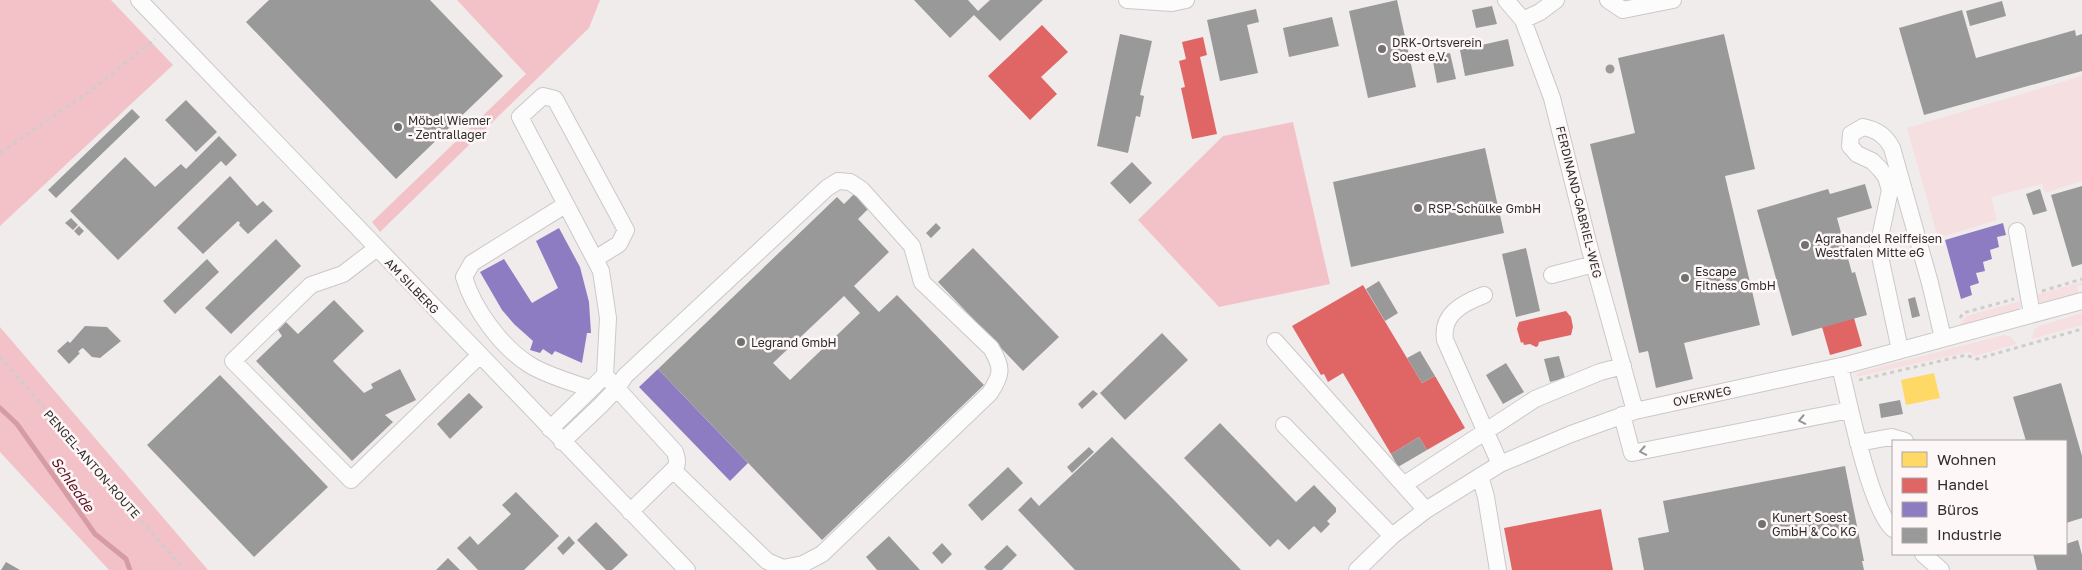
<svg xmlns="http://www.w3.org/2000/svg" width="2082" height="570" font-family="'Golos Text',sans-serif">
<rect width="100%" height="100%" fill="#f1ecec"/>
<path fill="#f5dfe0" d="M2082,76v105l-37,12 -3,-9 -51,13 6,23 -59,18 -31,-110z
M2082,282v3l-5,1 2,8 -35,11 -8,-6 -1,-4z
M2020,301l1,8 -3,3 -59,14 7,-10z
M2082,313v12l-50,14 2,-9 5,-4z
M2004,335l6,1 7,8 -42,12 -6,-4 -114,25 3,-4 6,-2z"/>
<path fill="#f3c2c8" d="M0,0h111l62,65 -173,161z
M457,0h143l-11,28 -209,204 -8,-10 154,-148z
M1293,122l37,162 -111,23 -81,-87 85,-84z
M0,327l208,243h-99l-109,-118z"/>
<path fill="#ffd966" d="M1934,373l6,25 -34,7 -5,-25z"/>
<path fill="#e06666" d="M1042,25l26,27 -27,25 16,17 -27,26 -42,-44z
M1203,37l4,18 -7,2 17,77 -25,5 -11,-51 4,-1 -6,-26 7,-2 -4,-17z
M1363,285l59,98 13,-7 30,52 -38,22 -8,-13 -28,17 -48,-81 -15,9 -4,-8 -3,1 -29,-49z
M1566,311l5,6 2,10 -2,8 -32,7 -1,4 -2,1 -6,-3 -6,1 -1,-3 -2,1 -4,-14 2,-7z
M1854,318l8,28 -32,9 -8,-28z
M1601,509l12,61h-101l-8,-42z"/>
<path fill="#8e7cc3" d="M2003,223l3,12 -9,2 2,10 -9,3 2,9 -9,3 2,9 -9,2 3,10 -9,3 2,9 -11,4 -16,-59z
M559,228l21,39 9,35 2,31h-4l-5,30 -27,-12 -3,4 -9,-6 -3,4 -10,-3 3,-9 -19,-17 -12,-14 -22,-38 24,-13 28,44 26,-15 -22,-47z
M658,369l90,94 -18,18 -91,-94z"/>
<path fill="#999" fill-rule="evenodd" d="M269,0h161l73,76 -107,103 -150,-157z
M914,0h54l10,11 12,-11h53l-43,41 -26,-26 -24,23z
M1397,0l19,87 -48,11 -19,-87z
M2002,1l4,15 -36,10 -4,-15z
M1492,6l5,18 -21,4 -4,-18z
M1256,9l3,13 -12,3 11,48 -38,8 -13,-61z
M1962,10l14,48 99,-28 1,6 6,-2v37l-158,44 -25,-87z
M1332,17l7,29 -50,11 -6,-29z
M1120,34l32,7 -12,54 4,1 -4,21 -4,-1 -8,37 -31,-7z
M1724,34l31,135 -30,7 35,149 -76,18 9,36 -37,9 -8,-37 -9,2 -49,-209 45,-11 -17,-75z
M1508,39l6,27 -49,10 -5,-26z
M1450,53l6,26 -19,4 -5,-27z
M1605.5 69a4.5 4.5 0 1 1 9 0a4.5 4.5 0 1 1-9 0Z
M186,100l31,32 -21,20 -31,-32z
M132,109l8,8 -84,81 -8,-8z
M219,136l18,19 -11,11 -5,-5 -103,99 -48,-49 55,-54 30,30 26,-23 5,5z
M1485,148l19,85 -153,34 -18,-85z
M1132,162l20,21 -22,21 -20,-21z
M230,176l27,30 6,-5 10,10 -25,23 -9,-9 1,-2 -2,-2 -35,33 -26,-26z
M1865,184l7,24 -35,10 15,55 3,-1 12,43 -75,21 -35,-126 71,-21 2,5z
M2082,186v78l-10,3 -21,-72z
M2040,189l7,22 -14,4 -7,-21z
M854,194l14,15 -10,10 31,33 -35,34 25,26 18,-17 87,90 -162,155 -164,-171 179,-172 7,7zM844,296l16,17 -70,67 -17,-17z
M71,218l7,7 -5,5 -8,-7z
M936,223l5,5 -10,10 -5,-5z
M79,226l5,5 -5,5 -5,-5z
M276,239l25,27 -70,68 -26,-26z
M973,248l86,89 -36,34 -85,-89z
M1526,248l14,63 -24,6 -14,-63z
M207,259l12,13 -44,42 -12,-13z
M1379,281l19,32 -13,8 -19,-32z
M1915,297l5,19 -8,2 -4,-19z
M334,300l30,31 -31,30 31,32 9,-5 -2,-4 29,-15 16,31 -31,15 8,7 -41,39 -96,-100 26,-25 -4,-6 8,-8 12,12z
M85,326l22,1 14,14 -21,17 -8,-1 -9,-9 -2,1 -3,3 2,1 -11,11 -12,-13 11,-10 2,2z
M1162,333l26,27 -63,60 -25,-27z
M1420,351l15,25 -13,7 -15,-25z
M1559,356l6,22 -15,4 -6,-23z
M1506,363l18,29 -21,12 -17,-29z
M220,375l108,112 -74,70 -107,-112z
M2061,383l21,73v62l-16,5v-82h-40l-13,-44z
M1093,390l5,4 -16,15 -4,-5z
M469,393l14,14 -33,32 -13,-15z
M1900,400l3,14 -22,4 -2,-14z
M1220,423l76,79 18,-17 22,23v4l-9,9 3,3 -9,9 -7,-7 -25,24 -11,-11 -8,8 -86,-89z
M1112,437l62,63 67,70h-166l-57,-60 13,-13 8,9z
M1419,437l8,13 -29,17 -7,-13z
M1089,447l5,5 -22,21 -5,-6z
M1845,466l19,95h-2l2,9h-220l-6,-32 31,-6 -6,-31z
M1008,467l15,16 -41,38 -14,-16z
M516,492l43,44 -35,34h-46l-21,-22 13,-12 8,9 33,-31 -9,-9z
M596,522l32,33 -16,15h-6l-29,-30z
M569,536l6,7 -12,12 -6,-7z
M889,536l31,34h-43l-11,-13z
M2078,540l4,15v15h-45l-4,-16h33v-10z
M942,543l10,11 -10,10 -10,-11z
M1007,545l10,10 -15,15h-15l-3,-3z
M448,558l12,12h-24z
M6,562l14,8h-19z"/>
<g fill="none" stroke-linecap="round" stroke-linejoin="round">
<path stroke="#d69ca3" stroke-width="5" d="M0,408l17,16 78,110 31,25 4,11"/>
<defs>
<path id="minor" d="M139,0l548,570
M1127,0l45,3 14,-3
M1506,0l17,20 29,78 37,148 46,165
M1608,0l15,10 50,-10
M1523,20l17,-8 16,-12
M565,205l-93,58 -8,14c9,31 37,70 66,88 18,11 41,17 61,24l14,-14
M2017,231l15,83
M377,248l-34,26 -32,11 -78,76 118,119 128,-124
M1552,275l42,-11
M1484,295c-21,8 -43,19 -39,45l55,124
M1275,341l151,169
M1900,350l-22,-103 12,-57 -4,-13 -6,-8 -8,-8 -15,-7 -7,-8 1,-12 12,-7c14,3 22,8 29,21l38,135 13,55
M1840,366c8,33 30,143 53,163
M1622,415l10,38 218,-43
M1284,425l108,111
M550,429l41,-40
M562,442l39,-37 16,-17 8,-12 202,-188 11,-7 12,1 12,8 50,56 10,36 69,66c12,20 11,26 -1,45l-168,161 -19,10 -20,4 -16,-7 -94,-91c6,-5 4,-11 2,-18l-53,-58 -17,-19 3,-57 -7,-47 -81,-154 23,-21 12,3 71,131 -7,14 -24,15
M1858,443l33,-6 14,4
M1480,476l6,21 12,73
M1405,484l130,-85 65,-27 23,-6
M630,512l43,-42
M1923,554l18,16
M1357,570l35,-34 34,-26 74,-46 71,-30 64,-23 215,-47 232,-63"/>
</defs>
<use href="#minor" stroke="#ccc8c8" stroke-width="18"/>
<path stroke="#cecdcd" stroke-width="3" stroke-dasharray="4 4" stroke-linecap="butt" d="M0,153l90,-62 65,-52
M2042,291l40,-12
M1960,318l3,-5 51,-14
M0,357l184,213
M1859,380l107,-25 11,4 105,-30"/>
<use href="#minor" stroke="#fdfcfc" stroke-width="16"/>
</g>
<defs><path id="oneway-chevron" d="M-2-3.5L2.5 0L-2 3.5" fill="none" stroke-width="1.6" stroke-linecap="round" stroke-linejoin="round" transform="scale(1.25)"/></defs>
<g stroke="#979494">
<use href="#oneway-chevron" transform="translate(1802 420) rotate(169)"/>
<use href="#oneway-chevron" transform="translate(1643 451) rotate(169)"/>
</g>
<g fill="#747070" stroke="#fef7f8" stroke-width="2">
<circle cx="1382" cy="49" r="5"/>
<circle cx="398" cy="127" r="5"/>
<circle cx="1418" cy="208" r="5"/>
<circle cx="1805" cy="245" r="5"/>
<circle cx="1685" cy="278" r="5"/>
<circle cx="741" cy="342" r="5"/>
<circle cx="1762" cy="524" r="5"/>
</g>
<g text-anchor="middle" dominant-baseline="central" stroke-width="5" stroke-linejoin="round" paint-order="stroke">
<g font-size="12" fill="#312d2d" stroke="#fef7f8" text-anchor="start">
<text x="1392" y="42">DRK-Ortsverein<tspan x="1392" dy="14">Soest e.V.</tspan></text>
<text x="408" y="120">Möbel Wiemer<tspan x="408" dy="14">- Zentrallager</tspan></text>
<text x="1428" y="208">RSP-Schülke GmbH</text>
<text x="1815" y="238">Agrahandel Reiffeisen<tspan x="1815" dy="14">Westfalen Mitte eG</tspan></text>
<text x="1695" y="271">Escape<tspan x="1695" dy="14">Fitness GmbH</tspan></text>
<text x="751" y="342">Legrand GmbH</text>
<text x="1772" y="517">Kunert Soest<tspan x="1772" dy="14">GmbH &amp; Co KG</tspan></text>
</g>
<g font-size="12" fill="#312d2d" stroke="#fef7f8">
<text transform="translate(1579 202) rotate(76)">FERDINAND-GABRIEL-WEG</text>
<text transform="translate(412 286) rotate(46)">AM SILBERG</text>
<text transform="translate(1702 396) rotate(-12)">OVERWEG</text>
<text transform="translate(92 464) rotate(49)">PENGEL-ANTON-ROUTE</text>
</g>
<g font-size="14" font-style="italic" fill="#5d1324" stroke="#fef7f8">
<text transform="translate(73 484) rotate(55)">Schledde</text>
</g>
</g>
<rect x="1892" y="440" width="175" height="115" fill="#fef7f8" stroke="#aca6a7"/>
<rect x="1902" y="452" width="25" height="15" fill="#ffd966" stroke="#aca6a7"/>
<text x="1937" y="465" font-size="15" fill="#312d2d">Wohnen</text>
<rect x="1902" y="478" width="25" height="15" fill="#e06666" stroke="#aca6a7"/>
<text x="1937" y="490" font-size="15" fill="#312d2d">Handel</text>
<rect x="1902" y="502" width="25" height="15" fill="#8e7cc3" stroke="#aca6a7"/>
<text x="1937" y="515" font-size="15" fill="#312d2d">Büros</text>
<rect x="1902" y="528" width="25" height="15" fill="#999999" stroke="#aca6a7"/>
<text x="1937" y="540" font-size="15" fill="#312d2d">Industrie</text>
</svg>
